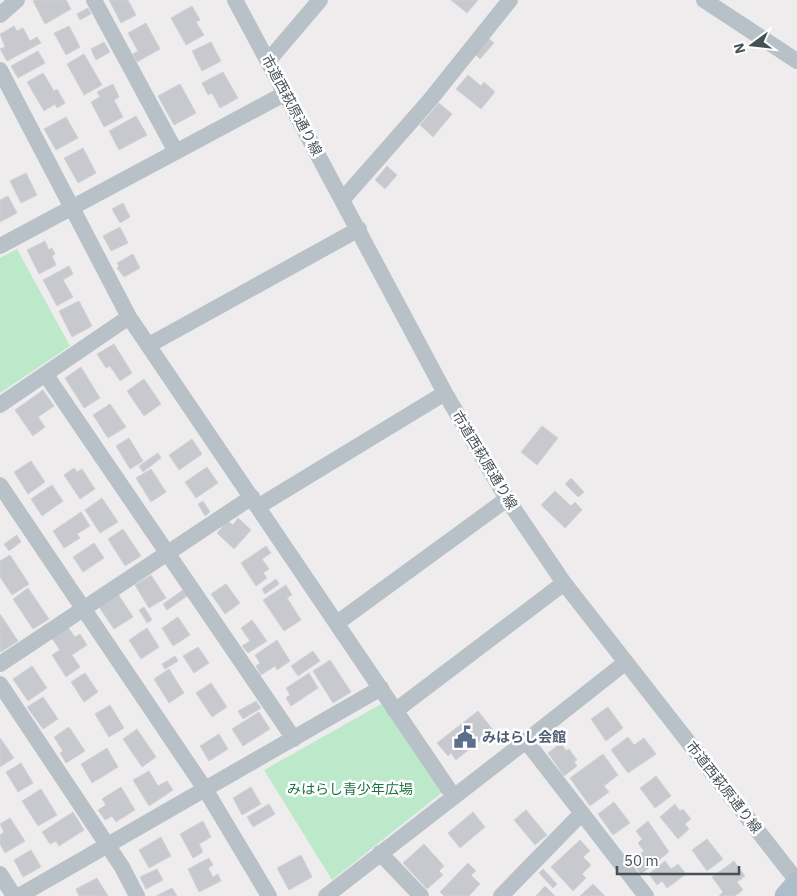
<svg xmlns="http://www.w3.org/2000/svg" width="797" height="896" font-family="'IBM Plex Sans','Noto Sans JP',sans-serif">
<rect width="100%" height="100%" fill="#eeecec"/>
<path fill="#bde9cb" d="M17,249l53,97 -70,47v-135z
M383,703l61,88 -112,89 -68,-110z"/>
<path fill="#c7c9ce" stroke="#d0d2d7" d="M35,0h31l5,9 -26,15 -12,-23z
M109,0h19l8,15 -15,8z
M451,0h27l-11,13z
M192,6l8,14 -4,2 8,13 -18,10 -15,-27z
M88,8l3,6 -11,6 -3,-6z
M146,23l14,26 -23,13 -4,-8 5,-3 -10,-18z
M14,26l3,5 6,-3 7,13 7,-4 4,6 -34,18 -7,-12 5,-2 -5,-13z
M69,26l11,21 -14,8 -12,-22z
M489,39l5,4 -14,16 -5,-5z
M104,42l6,10 -14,8 -5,-11z
M211,42l10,19 -19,10 -10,-20z
M38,51l7,12 -27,15 -7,-12z
M84,54l18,31 -18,10 -17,-31z
M223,72l15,26 -18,10 -8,-15 -4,2 -6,-12z
M43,73l11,18 3,-2 8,14 -8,5 -2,-4 -11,7 -17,-29z
M468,75l13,11 3,-4 11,10 -14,17 -25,-20z
M113,84l6,13 -5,3 9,17 -19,10 -13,-25 9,-5 -3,-5z
M180,84l16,29 -22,12 -16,-29z
M439,103l13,11 -19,23 -13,-12z
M136,116l11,19 -28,15 -10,-19z
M66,117l12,21 -22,12 -12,-21z
M83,148l13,25 -18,10 -14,-25z
M387,166l10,9 -12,14 -10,-9z
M26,173l11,22 -16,8 -11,-22z
M8,196l9,17 -17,9v-22z
M123,203l7,14 -10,6 -8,-14z
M120,227l8,16 -17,8 -8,-15z
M45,241l4,9 3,-2 3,6 -3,2 4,9 -17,9 -12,-24z
M133,254l7,14 -16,9 -7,-9 2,-2 -2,-3z
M69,266l4,8 -10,6 10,17 -16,9 -14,-26z
M79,301l13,25 -20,11 -13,-26z
M114,344l18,29 -12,8 -10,-15 -4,2 -9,-14z
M81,367l19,31 -16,10 -19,-30z
M144,379l17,25 -17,12 -17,-25z
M43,390l11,16 -16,11 7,10 -12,9 -18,-26z
M110,404l16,23 -18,11 -15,-23z
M542,426l16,12 -21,27 -16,-13z
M129,438l14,23 -13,8 -14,-23z
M192,439l10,15 -23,16 -10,-15z
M158,453l3,5 -18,14 -4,-6z
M31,461l14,21 -17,12 -14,-22z
M207,467l11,16 -22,15 -11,-16z
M74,468l3,4 5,-3 13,20 -15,10 -16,-24z
M151,469l15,23 -15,10 -15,-24z
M571,478l13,14 -6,5 -13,-13z
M52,485l11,16 -21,15 -11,-17z
M555,491l16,15 4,-4 7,8 -17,18 -24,-23z
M102,498l16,24 -18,11 -15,-23z
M203,501l7,11 -5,4 -7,-12z
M81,512l9,14 -13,8 3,4 -16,10 -11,-17z
M238,518l13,12 -17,19 -17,-16 11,-12 5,4z
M123,529l18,27 -16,10 -17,-27z
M17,535l4,7 -12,9 -5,-7z
M94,543l10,15 -21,14 -10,-15z
M266,546l5,7 -9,6 7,10 -6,4 4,5 -11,8 -15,-23z
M10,555l19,29 -17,11 -12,-18v-16z
M151,575l15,23 -17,10 -14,-23z
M276,579l3,5 -14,10 -3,-5z
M226,584l14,19 -15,11 -14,-20z
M286,585l6,10 -5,3 14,22 -17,11 -21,-31z
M28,588l21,31 -16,10 -20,-30z
M183,590l4,6 -20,14 -4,-6z
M118,594l15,23 -19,12 -15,-22z
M144,607l8,13 -5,3 -8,-13z
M0,614l18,27 -17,11 -1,-1z
M178,617l12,18 -17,11 -11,-18z
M252,620l15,21 -19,12 -6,-7 8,-5 -9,-13z
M67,626l8,11 5,-3 7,11 -15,10 8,12 -14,10 -14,-22 8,-5 -9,-13z
M147,628l12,19 -18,12 -12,-19z
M277,640l13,21 -13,9 -2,-4 -14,9 -5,-9 4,-3 -5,-8z
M198,647l11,16 -15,10 -11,-17z
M313,651l7,10 -22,15 -7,-10z
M175,656l3,5 -13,8 -3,-5z
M330,660l21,32 -18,11 -20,-32z
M32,666l15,22 -19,13 -15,-22z
M169,669l15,24 -15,10 -15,-24z
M85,673l13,19 -14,10 -13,-20z
M309,673l9,15 -27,18 -5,-8 4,-3 -4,-7z
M211,683l16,24 -15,10 -16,-24z
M43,697l15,22 -15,10 -16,-22z
M256,701l5,7 -18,11 -5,-8z
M110,705l14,23 -15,9 -14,-23z
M608,707l15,21 -17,13 -15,-22z
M478,711l15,19 -37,30 -5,-7 -3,3 -11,-13z
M259,712l11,17 -27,17 -11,-17z
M69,727l16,24 -19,12 -6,-10 3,-2 -9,-14z
M137,729l19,28 -14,10 -19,-28z
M219,734l9,15 -19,12 -9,-15z
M628,737l6,8 10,-7 12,16 -28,19 -17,-23z
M0,738l14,20 -14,9z
M561,743l5,8 3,-2 8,11 -3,2 3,4 -13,10 -16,-23z
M107,748l11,19 -26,16 -11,-19z
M603,754l15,21 -14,11 5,6 -19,14 -20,-28z
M21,763l12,20 -15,9 -12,-20z
M149,771l9,15 9,-5 6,9 -24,16 -16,-26z
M656,776l15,20 -16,12 -15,-20z
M121,787l14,23 -19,12 -4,-6 -7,4 -7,-10 8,-5 -4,-6z
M251,787l10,17 -19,11 -9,-17z
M41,789l16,26 -19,11 -16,-25z
M614,802l16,21 -17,12 -15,-21z
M269,804l6,10 -22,13 -6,-10z
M675,804l5,7 3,-2 8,10 -6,5 4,5 -11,10 -18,-22z
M526,810l21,25 -12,10 -21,-25z
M73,812l11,18 -25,16 -3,-5 -6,3 -8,-12z
M473,812l12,15 -25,21 -12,-15z
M10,818l15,23 -20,12 -5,-9v-9l4,-3 -4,-8z
M203,821l8,16 -12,7 4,8 -10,6 -13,-24z
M648,821l21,31 -28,22 -10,-12 13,-11 -6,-8 4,-4 -6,-8z
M161,837l10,19 -22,12 -10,-18z
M707,839l16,20 -16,12 -15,-21z
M580,840l10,11 -7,6 8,8 -9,9 4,4 -13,13 -22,-24z
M424,844l20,22 -5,5 4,4 -16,14 -24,-26z
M31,850l10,17 -18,10 -9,-17z
M301,855l11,22 -23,13 -12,-22z
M209,858l4,7 -5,3 5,9 5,-3 3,7 -22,11 -11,-23z
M665,861l6,8 7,-5 8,10 -19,14 -5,-7 -5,4 -8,-11z
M734,861l11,15 -8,6 6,8 -8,6h-16l4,-4 -11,-15z
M468,863l8,8 -5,4 9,9 -11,12h-25l-4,-4z
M157,869l6,11 -17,9 -6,-12z
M543,869l14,15 -4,4 -14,-15z
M97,878l11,18h-29l-3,-7z
M593,884l12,12h-25z
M545,886l10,10h-19z
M172,888l5,8h-21z"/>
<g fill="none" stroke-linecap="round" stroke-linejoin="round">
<path stroke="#b8c1c7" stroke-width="16" d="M94,0l82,152
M235,0l210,393 62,106 57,84 233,298
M704,0l93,61
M0,15l17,-15
M268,61l52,-61
M0,70l129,247 325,480
M343,199l87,-99 80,-100
M0,246l286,-153
M149,345l210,-116
M46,375l248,364
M0,405l129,-88
M0,485l205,304 64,107
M259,506l186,-113
M337,623l170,-124
M0,664l252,-167
M0,684l122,183 15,29
M395,711l169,-128
M526,741l120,155
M380,853l41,43
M0,874l14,22
M19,896l362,-208
M326,896l200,-155 100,-79
M501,896l81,-83"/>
<path stroke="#adbdc9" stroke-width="21" d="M785,896l12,-14"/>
</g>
<defs>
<symbol id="civic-bare" viewBox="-9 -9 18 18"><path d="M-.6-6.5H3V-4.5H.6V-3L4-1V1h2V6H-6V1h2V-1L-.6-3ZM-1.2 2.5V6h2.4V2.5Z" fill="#5c6f8a" stroke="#fff" stroke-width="2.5" paint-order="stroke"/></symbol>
</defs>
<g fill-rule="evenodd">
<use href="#civic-bare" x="449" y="721" width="32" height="32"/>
</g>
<g text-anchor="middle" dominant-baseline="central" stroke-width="5" stroke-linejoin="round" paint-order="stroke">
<g font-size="14" fill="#465057" stroke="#fff">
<text transform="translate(292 105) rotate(62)">市道西萩原通り線</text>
<text transform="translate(485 460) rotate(59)">市道西萩原通り線</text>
<text transform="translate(724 787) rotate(52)">市道西萩原通り線</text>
</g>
<g font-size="14" font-weight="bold" fill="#4e5e75" stroke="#fff" text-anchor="start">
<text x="482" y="737">みはらし会館</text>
</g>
<g font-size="14" fill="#1e7142" stroke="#fff">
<text x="350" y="789">みはらし青少年広場</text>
</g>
</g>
<g transform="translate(752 45) rotate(255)" stroke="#ffffff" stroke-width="4" paint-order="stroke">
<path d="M0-4L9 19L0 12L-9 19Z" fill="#465057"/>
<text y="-8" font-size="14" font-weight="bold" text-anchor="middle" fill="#465057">N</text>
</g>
<path d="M617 866v8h122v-8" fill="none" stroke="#465057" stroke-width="2.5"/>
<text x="624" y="866" font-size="15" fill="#465057" stroke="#ffffff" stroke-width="4" paint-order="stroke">50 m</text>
</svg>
